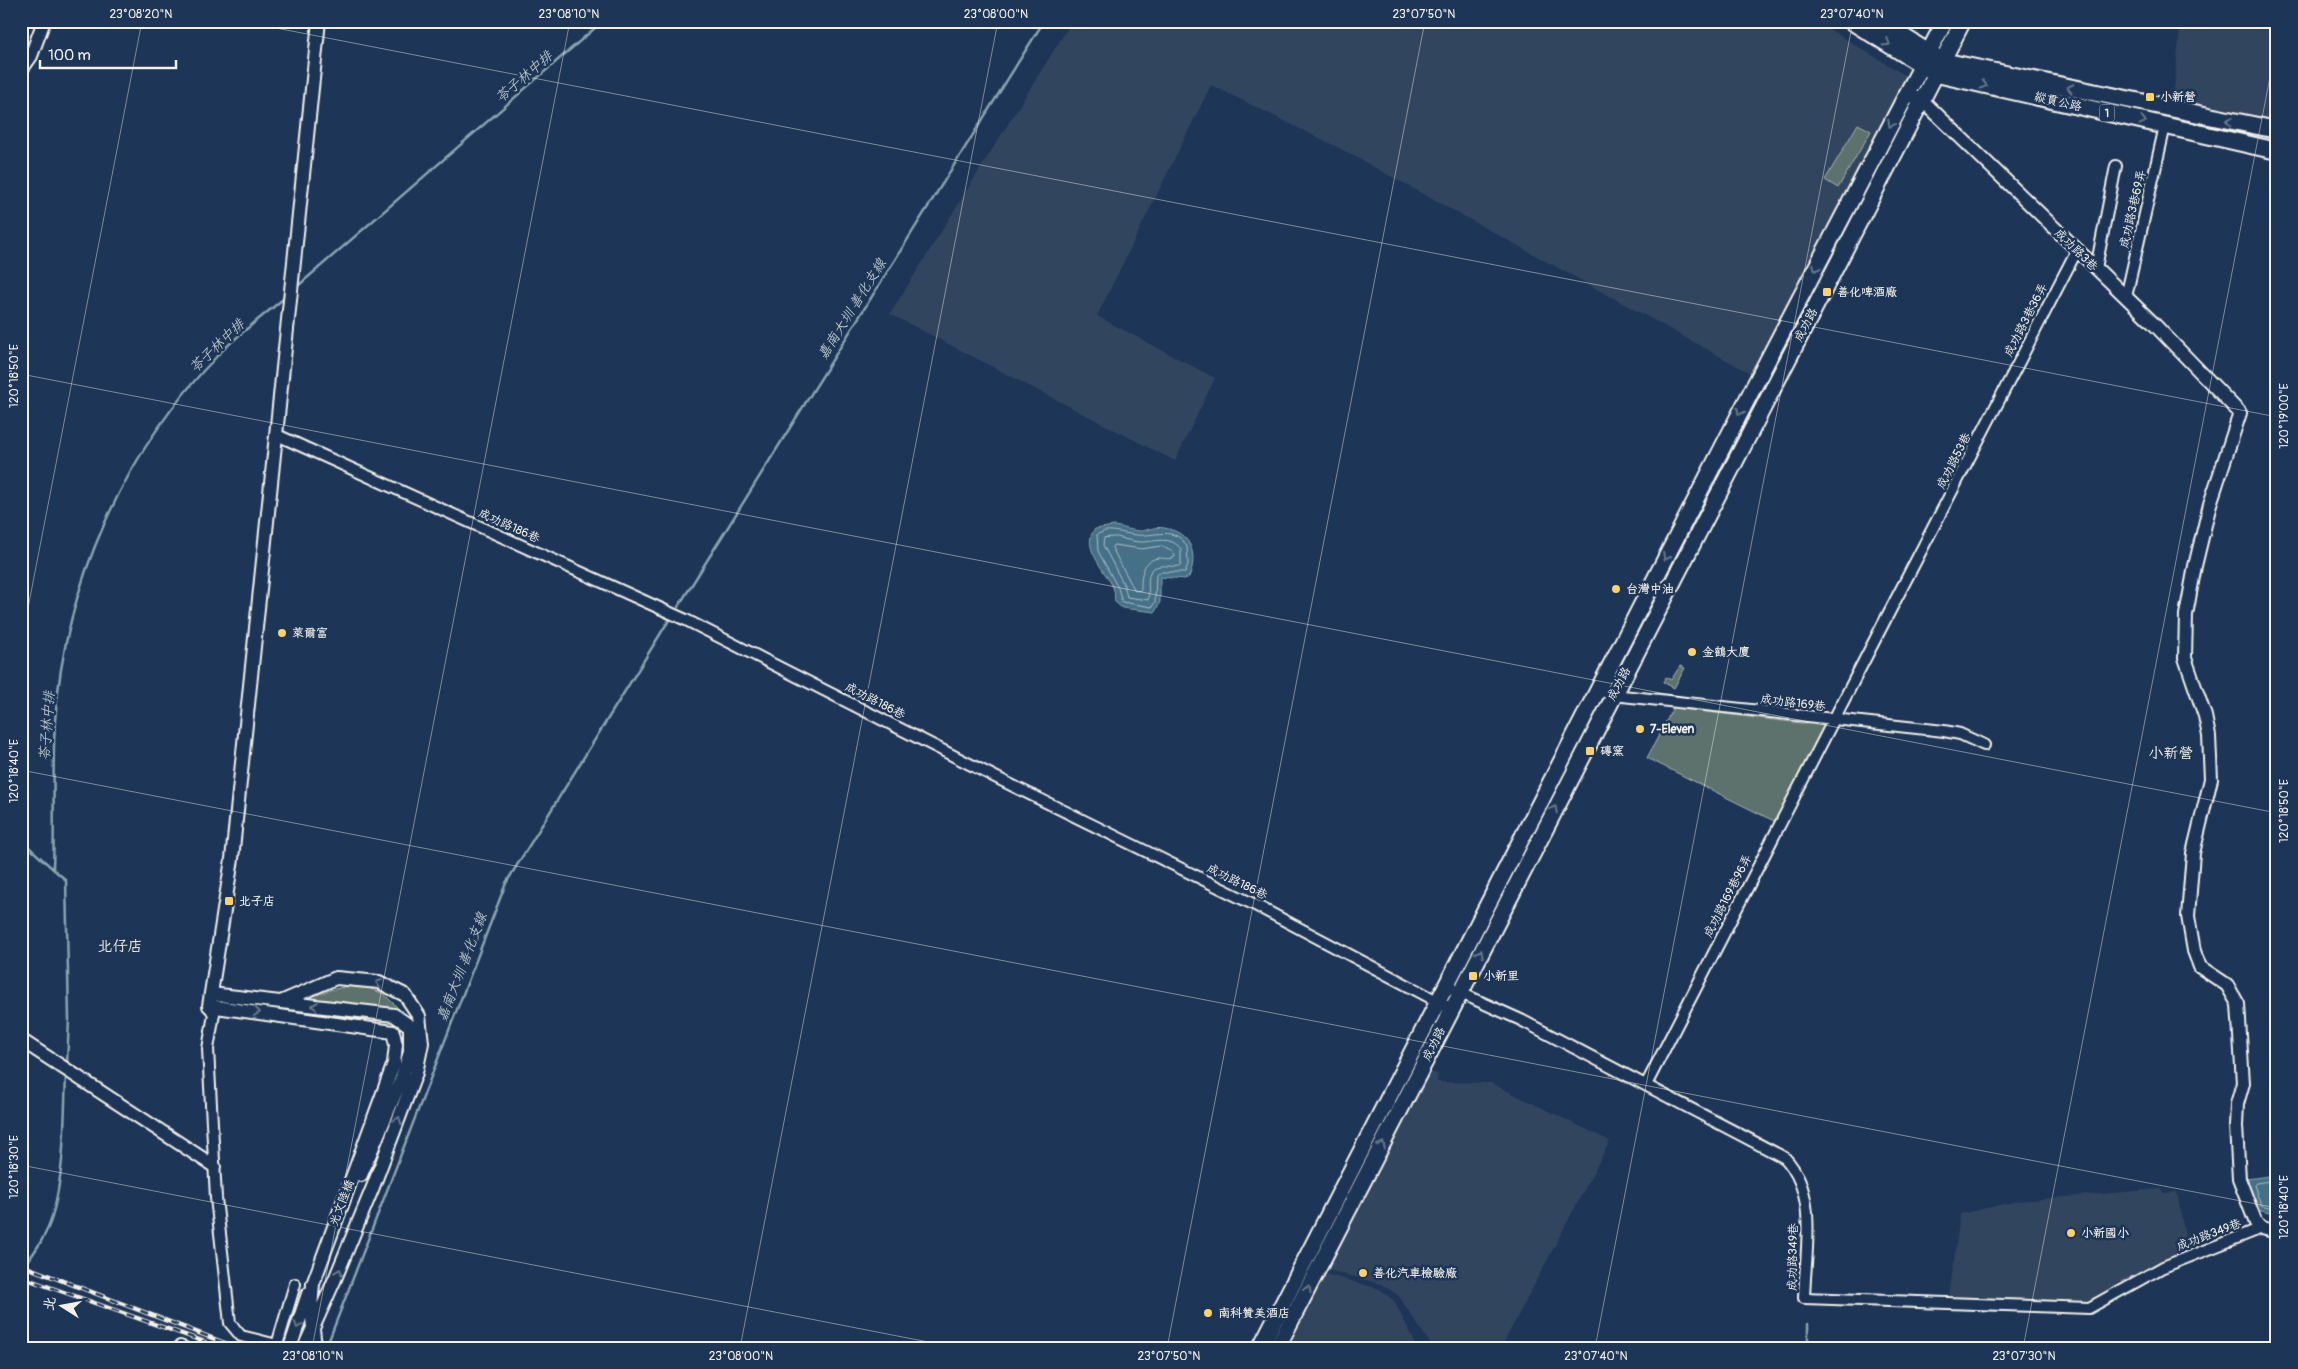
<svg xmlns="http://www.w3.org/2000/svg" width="2298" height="1369" font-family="Pangolin,'LXGW WenKai TC',sans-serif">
<rect width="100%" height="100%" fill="#1d3557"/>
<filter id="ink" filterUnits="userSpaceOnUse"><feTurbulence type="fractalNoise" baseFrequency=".02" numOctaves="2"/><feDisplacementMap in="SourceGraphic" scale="10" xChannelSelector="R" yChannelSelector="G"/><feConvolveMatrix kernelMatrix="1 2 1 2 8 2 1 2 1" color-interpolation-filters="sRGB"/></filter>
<g filter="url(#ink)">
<path fill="#33445e" d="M1072,21h744l97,59 -161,294 -413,-226 -128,-63 -114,231 118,62 -40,83 -285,-147z
M2181,21h96v101l-104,-25z
M1428,1072l10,2 -1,8 54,1 119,58 -109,207h-68l-35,-53 -17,-11 -56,-15z
M2161,1189l3,4 13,-1 11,61 -45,17 -40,29 -14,6 -140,-8 11,-83 57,-13z
M1322,1273l58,16 14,12 19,37 2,10h-131z"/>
<path fill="#5d726d" stroke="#a8b2aa" d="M1858,124l13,7 -33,57 -13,-8z
M1680,666l5,2 -11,20 -11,-6 3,-5 5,3z
M1673,708l153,18 -50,96 -129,-64z
M358,984l26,10 16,16 -91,-12 21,-8z"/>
<path fill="#447088" stroke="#8aa4ae" d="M1114,526c9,1 18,5 27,5 8,-1 14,-5 23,-3 26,4 35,25 25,49l-4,2 -25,-2v25l-5,10 -33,-4 -7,-6c-1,-3 0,-8 -1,-12 -5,-16 -35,-43 -19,-61z
M2277,1175v40l-20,-5 -11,-31z"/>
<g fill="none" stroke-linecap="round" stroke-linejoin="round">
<path stroke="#aebdc2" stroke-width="1" d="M1105,531c11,-1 20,3 32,4 15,2 40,-10 50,12l1,17 -3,8h-25l-4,2 -1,28 -3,5 -30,-5 -4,-14 -20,-37 -1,-16z
M1117,537c8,2 16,5 24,5 15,0 29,-7 40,7v16c-6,3 -13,0 -20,1 -19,1 -10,23 -13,34l-21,-3 -3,-12 -21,-40 1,-7z
M1114,545l27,4 20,-3 12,6 2,5c-5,3 -10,1 -16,1 -18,2 -18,19 -18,32l-6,1 -23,-43z
M2277,1180l-21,3 -2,2 7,21 16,4"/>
<path stroke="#8aa4ae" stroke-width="2.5" d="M299,285l304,-264
M678,607l366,-586
M21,840l32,29
M67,1064l2,-45 -3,-139 -13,-11c2,-49 -1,-99 2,-148 10,-137 68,-269 165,-368 19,-19 42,-36 63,-54
M21,1271c12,-17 25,-34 31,-54 13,-46 12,-95 14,-143
M326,1348l180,-465 163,-263
M1808,1348v-24"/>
<defs>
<path id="minor" d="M2096,268l20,-102
M2126,297l39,-171
M277,435l409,185 317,161 254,125 195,103
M1598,689l15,6 331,36 16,3 24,11
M1445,986l76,34 264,138c34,37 20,94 19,140l285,10 74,-41 99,-39
M209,1006l5,8 -6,35 8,149 14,125 11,13 36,9 18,-61
M1647,1083c142,-278 286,-556 430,-833
M180,1346l5,2"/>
<path id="tertiary" d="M21,70l10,-14 13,-35
M1907,94l16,7 230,222 87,90 -30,91 -15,62 -9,49 -1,43 20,58 4,20 2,43 -18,74 -5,63 6,35 6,16 27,18 11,19 5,79 -6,21 -1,22 3,53 17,44 6,5 15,4
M211,994l183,21 16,11v26l-9,28 -40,95
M283,1001l53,-23 43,4 26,13 14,21 3,27 -6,30 -43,114 -38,92 -31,69
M21,1040l193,126
M290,1348l18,-54
M315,1348l-4,-40 2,-24 81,-221 2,-18 -3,-13 -184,-26 23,-147 87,-838"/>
<path id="secondary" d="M1260,1348l491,-956 194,-371
M1277,1348l686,-1327"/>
<path id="primary" d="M1851,21l86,53 340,77
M1878,21l64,40 335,69"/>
</defs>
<use href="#minor" stroke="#f4f1e8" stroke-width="14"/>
<use href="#tertiary" stroke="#f4f1e8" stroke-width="16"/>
<use href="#secondary" stroke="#f4f1e8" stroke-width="19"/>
<use href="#primary" stroke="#f4f1e8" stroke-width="20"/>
<use href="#minor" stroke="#1d3557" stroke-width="10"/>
<use href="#tertiary" stroke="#1d3557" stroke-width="12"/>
<use href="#secondary" stroke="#1d3557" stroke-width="15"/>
<use href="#primary" stroke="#1d3557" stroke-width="16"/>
<defs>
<path id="rail" d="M21,1265l217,83
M21,1277l184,65"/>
</defs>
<use href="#rail" stroke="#f4f1e8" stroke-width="4.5"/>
<use href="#rail" stroke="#1d3557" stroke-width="2.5" stroke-dasharray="8" stroke-linecap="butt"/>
</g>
<defs><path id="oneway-chevron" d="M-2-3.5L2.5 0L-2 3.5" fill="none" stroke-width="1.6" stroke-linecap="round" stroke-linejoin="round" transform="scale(1.25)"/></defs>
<g stroke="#68778a">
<use href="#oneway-chevron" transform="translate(1887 43) rotate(32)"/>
<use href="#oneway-chevron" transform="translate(1984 85) rotate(13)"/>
<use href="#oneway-chevron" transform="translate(2070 88) rotate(-168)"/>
<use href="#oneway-chevron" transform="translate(2143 121) rotate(13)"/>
<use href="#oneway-chevron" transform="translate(2229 121) rotate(-168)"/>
<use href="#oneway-chevron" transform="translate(1891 124) rotate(118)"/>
<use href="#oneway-chevron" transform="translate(1816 268) rotate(118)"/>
<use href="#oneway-chevron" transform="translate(1740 412) rotate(117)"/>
<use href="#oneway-chevron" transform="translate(1666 557) rotate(117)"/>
<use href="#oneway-chevron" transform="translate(1554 809) rotate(-63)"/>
<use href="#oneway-chevron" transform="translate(1480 953) rotate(-63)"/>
<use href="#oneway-chevron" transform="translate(379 983) rotate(-161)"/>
<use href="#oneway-chevron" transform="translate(315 1006) rotate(-174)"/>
<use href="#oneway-chevron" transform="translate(257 1012) rotate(8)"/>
<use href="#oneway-chevron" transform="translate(398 1120) rotate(-69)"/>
<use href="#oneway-chevron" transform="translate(1382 1145) rotate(-63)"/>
<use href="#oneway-chevron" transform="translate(339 1272) rotate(-68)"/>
<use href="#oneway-chevron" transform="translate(1308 1289) rotate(-60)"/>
<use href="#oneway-chevron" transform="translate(298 1325) rotate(109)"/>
</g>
</g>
<path fill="none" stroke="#f4f1e8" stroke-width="1" stroke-opacity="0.45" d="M240,21l2037,396M2275,21l2,1M21,374l2256,439M21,644l121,-623M21,770l2256,438M21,1165l938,183M312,1348l258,-1327M740,1348l258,-1327M1167,1348l258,-1327M1595,1348l258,-1327M2023,1348l254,-1307"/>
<g fill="#ffd166" stroke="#1d3557" stroke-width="2">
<rect x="2145" y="92" width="10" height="10" rx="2.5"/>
<rect x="1822" y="287" width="10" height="10" rx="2.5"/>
<circle cx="1616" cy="589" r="5"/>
<circle cx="282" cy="633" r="5"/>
<circle cx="1692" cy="652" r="5"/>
<circle cx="1640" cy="729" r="5"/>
<rect x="1585" y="746" width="10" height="10" rx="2.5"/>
<rect x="224" y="896" width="10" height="10" rx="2.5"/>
<rect x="1468" y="971" width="10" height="10" rx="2.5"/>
<circle cx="2071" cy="1233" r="5"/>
<circle cx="1363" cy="1273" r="5"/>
<circle cx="1208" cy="1313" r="5"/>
</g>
<g text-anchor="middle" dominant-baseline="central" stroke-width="5" stroke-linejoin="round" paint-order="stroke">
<rect fill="#1d3557" stroke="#b4b9bc" stroke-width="1" x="2099.5" y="104.5" width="15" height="17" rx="4"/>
<g font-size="11" font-weight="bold" fill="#f4f1e8">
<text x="2107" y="113">1</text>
</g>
<g font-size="12" font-weight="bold" fill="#f4f1e8" stroke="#1d3557" text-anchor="start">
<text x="2160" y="97">小新營</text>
<text x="1837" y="292">善化啤酒廠</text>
<text x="1626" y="589">台灣中油</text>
<text x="292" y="633">萊爾富</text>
<text x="1702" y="652">金鶴大廈</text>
<text x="1650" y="729">7-Eleven</text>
<text x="1600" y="751">磚窯</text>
<text x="239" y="901">北子店</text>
<text x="1483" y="976">小新里</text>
<text x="2081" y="1233">小新國小</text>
<text x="1373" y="1273">善化汽車檢驗廠</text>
<text x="1218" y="1313">南科贊美酒店</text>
</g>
<g font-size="12" fill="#f4f1e8" stroke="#1d3557">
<text transform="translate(2058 102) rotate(13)">縱貫公路</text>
<text transform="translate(2133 209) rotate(-77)">成功路3巷69弄</text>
<text transform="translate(2076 250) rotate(44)">成功路3巷</text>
<text transform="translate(2026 320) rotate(-63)">成功路3巷36弄</text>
<text transform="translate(1806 325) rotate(-62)">成功路</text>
<text transform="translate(1954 461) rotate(-63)">成功路53巷</text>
<text transform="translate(509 526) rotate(24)">成功路186巷</text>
<text transform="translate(1619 684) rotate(-62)">成功路</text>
<text transform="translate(875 701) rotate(27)">成功路186巷</text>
<text transform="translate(1793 703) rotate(7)">成功路169巷</text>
<text transform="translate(1237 882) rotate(26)">成功路186巷</text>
<text transform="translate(1728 896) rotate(-63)">成功路169巷96弄</text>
<text transform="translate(1434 1044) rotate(-63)">成功路</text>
<text transform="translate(342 1203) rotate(-69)">光文陸橋</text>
<text transform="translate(2209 1235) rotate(-21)">成功路349巷</text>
<text transform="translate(1793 1257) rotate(-89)">成功路349巷</text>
</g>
<g font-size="14" font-style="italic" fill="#b6c4c6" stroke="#1d3557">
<text transform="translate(524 77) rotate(-41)">苓子林中排</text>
<text transform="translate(852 309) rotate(-58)">嘉南大圳 善化支線</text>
<text transform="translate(217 346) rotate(-44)">苓子林中排</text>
<text transform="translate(47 726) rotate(-86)">苓子林中排</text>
<text transform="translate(462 967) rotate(-69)">嘉南大圳 善化支線</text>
</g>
<g font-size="15" fill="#f4f1e8" stroke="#1d3557">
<text x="2171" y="753">小新營</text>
<text x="120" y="946">北仔店</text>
</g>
</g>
<rect width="2298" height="1369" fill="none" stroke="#1d3557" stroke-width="55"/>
<g transform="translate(62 1306) rotate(281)" stroke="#1d3557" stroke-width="4" paint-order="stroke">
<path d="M0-4L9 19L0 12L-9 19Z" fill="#f4f1e8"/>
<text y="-8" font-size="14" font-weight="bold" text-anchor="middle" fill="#f4f1e8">北</text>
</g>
<path d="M40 60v8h136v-8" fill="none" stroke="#f4f1e8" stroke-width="2.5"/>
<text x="48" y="60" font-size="15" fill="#f4f1e8" stroke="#1d3557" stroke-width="4" paint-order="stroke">100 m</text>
<rect x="28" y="28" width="2242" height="1314" fill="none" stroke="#f4f1e8" stroke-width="2"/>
<g font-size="12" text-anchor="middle" fill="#f4f1e8">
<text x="141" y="18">23°08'20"N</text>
<text x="569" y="18">23°08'10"N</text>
<text x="996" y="18">23°08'00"N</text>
<text x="1424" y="18">23°07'50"N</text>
<text x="1852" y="18">23°07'40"N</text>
<text transform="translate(14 376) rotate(-90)" y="4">120°18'50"E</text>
<text transform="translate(2284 416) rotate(-90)" y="4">120°19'00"E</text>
<text transform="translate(14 771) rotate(-90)" y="4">120°18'40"E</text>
<text transform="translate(2284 811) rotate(-90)" y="4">120°18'50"E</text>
<text transform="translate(14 1167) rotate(-90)" y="4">120°18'30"E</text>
<text transform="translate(2284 1207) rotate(-90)" y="4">120°18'40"E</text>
<text x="313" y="1360">23°08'10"N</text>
<text x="741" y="1360">23°08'00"N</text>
<text x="1169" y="1360">23°07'50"N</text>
<text x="1596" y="1360">23°07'40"N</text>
<text x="2024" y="1360">23°07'30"N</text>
</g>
</svg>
